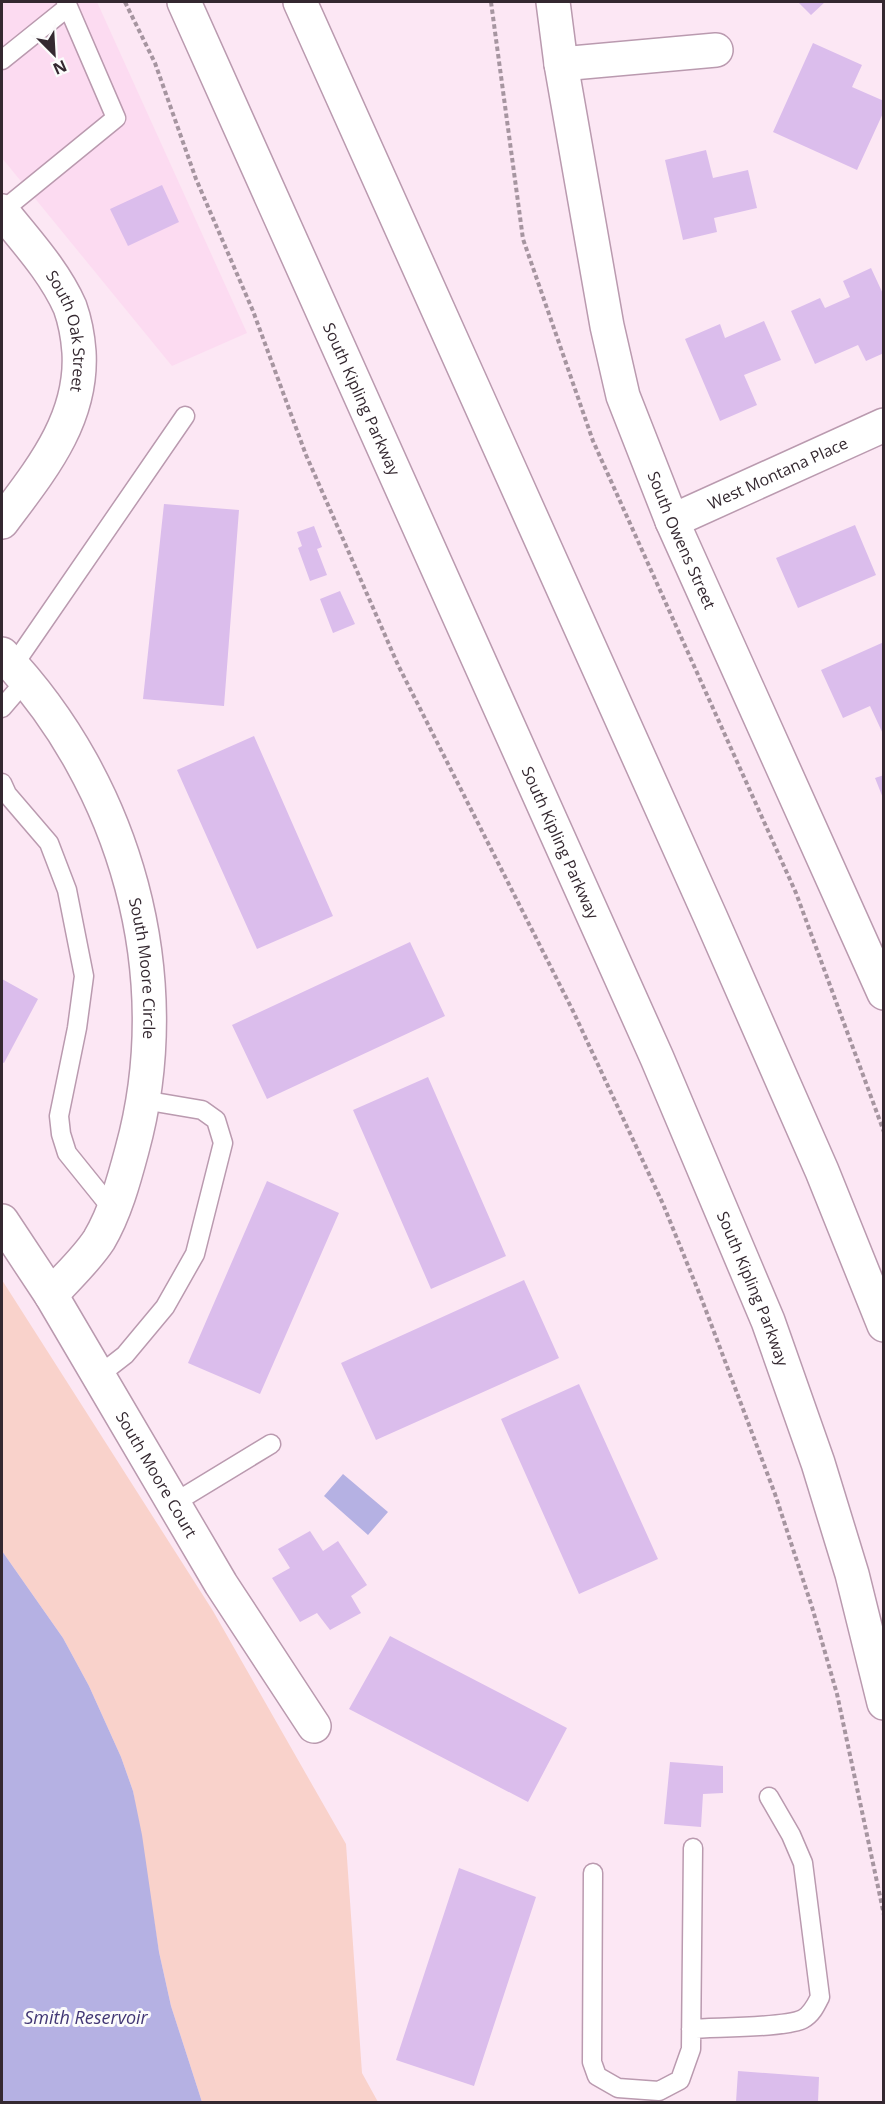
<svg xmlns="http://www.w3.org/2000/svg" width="885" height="2104" font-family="'Open Sans',sans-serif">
<rect width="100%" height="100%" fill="#fce7f4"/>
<path fill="#fcdbf1" d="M2,2h95l150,331 -75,33 -170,-208z"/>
<path fill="#f9d2cb" d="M2,1280l211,331 133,233 16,229 16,29h-176l-31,-96 -12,-54 -26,-161 -12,-34 -32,-71 -26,-48 -61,-87z"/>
<path fill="#b5b1e3" d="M343,1474l45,38 -20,23 -44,-39z
M2,1551l61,87 26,48 32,71 12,34 9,44 17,117 12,54 31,96h-200z"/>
<path fill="#dbbdec" d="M798,2h27l-14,13z
M813,43l49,22 -10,22 32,14v10l-27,59 -84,-38z
M706,150l7,28 35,-8 9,38 -43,10 3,14 -34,8 -18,-80z
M162,185l17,37 -51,24 -18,-37z
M871,268l13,28v57l-18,8 -8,-16 -43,19 -24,-53 29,-13 5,10 25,-11 -7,-16z
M764,321l17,39 -37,15 13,30 -37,16 -35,-82 35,-15 5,14z
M164,504l75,6 -15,196 -81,-7z
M855,525l21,50 -78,33 -22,-50z
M314,526l8,21 -5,2 10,26 -17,6 -12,-33 4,-2 -5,-14z
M340,591l15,33 -22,9 -13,-34z
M884,642v94l-14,-30 -27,12 -22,-48z
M254,736l79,180 -76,33 -80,-179z
M884,775v23h-1l-8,-20z
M410,942l35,74 -178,83 -35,-74z
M2,979l36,20 -34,64 -2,-1z
M428,1077l78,179 -75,33 -78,-179z
M267,1181l72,32 -79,181 -72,-31z
M524,1280l35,78 -183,82 -35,-77z
M579,1384l79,175 -79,35 -78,-175z
M310,1531l13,20 15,-10 29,44 -16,11 10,17 -31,17 -13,-17 -17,9 -28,-44 18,-10 -12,-19z
M390,1636l177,92 -39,74 -179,-93z
M670,1762l53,4v27l-20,1 -2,33 -37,-3z
M459,1868l77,29 -62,189 -78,-26z
M738,2071l81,6 -1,25h-82z"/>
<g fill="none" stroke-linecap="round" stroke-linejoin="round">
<defs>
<path id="lane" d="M2,60l66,-53
M2,211l114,-93 -50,-116
M13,666l172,-250
M2,708l24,-28
M2,783l5,11 42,49 18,47 17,86 -7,52 -18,88 2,18 6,19 46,57
M98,1376l27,-21 40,-48 30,-53 28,-111 -7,-23 -14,-10 -59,-10
M174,1503l97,-59
M593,1873l-1,189 5,14 21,12 41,3 21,-11 11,-31 2,-201
M691,2029c24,-2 95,-1 112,-10 9,-5 13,-14 17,-22l-17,-134 -12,-28 -22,-38"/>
<g id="street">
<path id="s1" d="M553,2l8,62 46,262 16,70 49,125 212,472"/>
<path d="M561,64l155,-14"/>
<path id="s2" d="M2,211c24,30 52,60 68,96 5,14 8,31 9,45 4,68 -39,119 -77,170"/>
<path id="s3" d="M672,521l212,-96"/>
<path id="s4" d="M2,654c124,130 178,322 130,496 -8,30 -17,63 -33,90 -13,20 -32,37 -48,55"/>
<path id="s5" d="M2,1221l49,74 170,289 93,142"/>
</g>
<g id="primary">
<path id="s6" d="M184,2l473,1056 111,263 50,142 34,111 32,129"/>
<path d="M300,2l410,914 112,255 62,154"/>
</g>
</defs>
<use href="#lane" stroke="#ba9aaf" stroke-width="21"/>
<use href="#street" stroke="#ba9aaf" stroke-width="36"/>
<use href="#primary" stroke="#ba9aaf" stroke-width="36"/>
<path stroke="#a695a0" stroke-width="4" stroke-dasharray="4.5 3" stroke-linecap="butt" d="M125,2l30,61 41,116 57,132 53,144 37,84 55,126 175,346 90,193 39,96 73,194 37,113 25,87 47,221
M491,2l32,237 70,202 203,452 88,239"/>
<use href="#lane" stroke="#fff" stroke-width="18"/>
<use href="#street" stroke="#fff" stroke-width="33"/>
<use href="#primary" stroke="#fff" stroke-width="33"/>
</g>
<g text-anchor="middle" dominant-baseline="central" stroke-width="6" stroke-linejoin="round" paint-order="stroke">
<g font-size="16" fill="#342830" stroke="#fbfbfb">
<text stroke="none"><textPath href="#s2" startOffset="141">South Oak Street</textPath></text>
<text stroke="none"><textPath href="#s6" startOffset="435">South Kipling Parkway</textPath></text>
<text stroke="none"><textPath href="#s3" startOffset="116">West Montana Place</textPath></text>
<text stroke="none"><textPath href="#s1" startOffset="556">South Owens Street</textPath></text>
<text stroke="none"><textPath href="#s6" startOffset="921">South Kipling Parkway</textPath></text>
<text stroke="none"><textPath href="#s4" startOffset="352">South Moore Circle</textPath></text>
<text stroke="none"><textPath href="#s6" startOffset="1407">South Kipling Parkway</textPath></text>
<text stroke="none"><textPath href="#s5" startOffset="297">South Moore Court</textPath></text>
</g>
<g font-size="18" font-style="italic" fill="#413674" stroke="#fbfbfb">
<text x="86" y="2017">Smith Reservoir</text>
</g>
</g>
<rect width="885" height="2104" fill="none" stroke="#342830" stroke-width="6"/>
<g transform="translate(54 54) rotate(156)" stroke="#fbfbfb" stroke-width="4.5" paint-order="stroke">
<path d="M0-4.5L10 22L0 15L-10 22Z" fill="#342830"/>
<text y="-9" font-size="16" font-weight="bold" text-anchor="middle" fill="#342830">N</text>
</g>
</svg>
